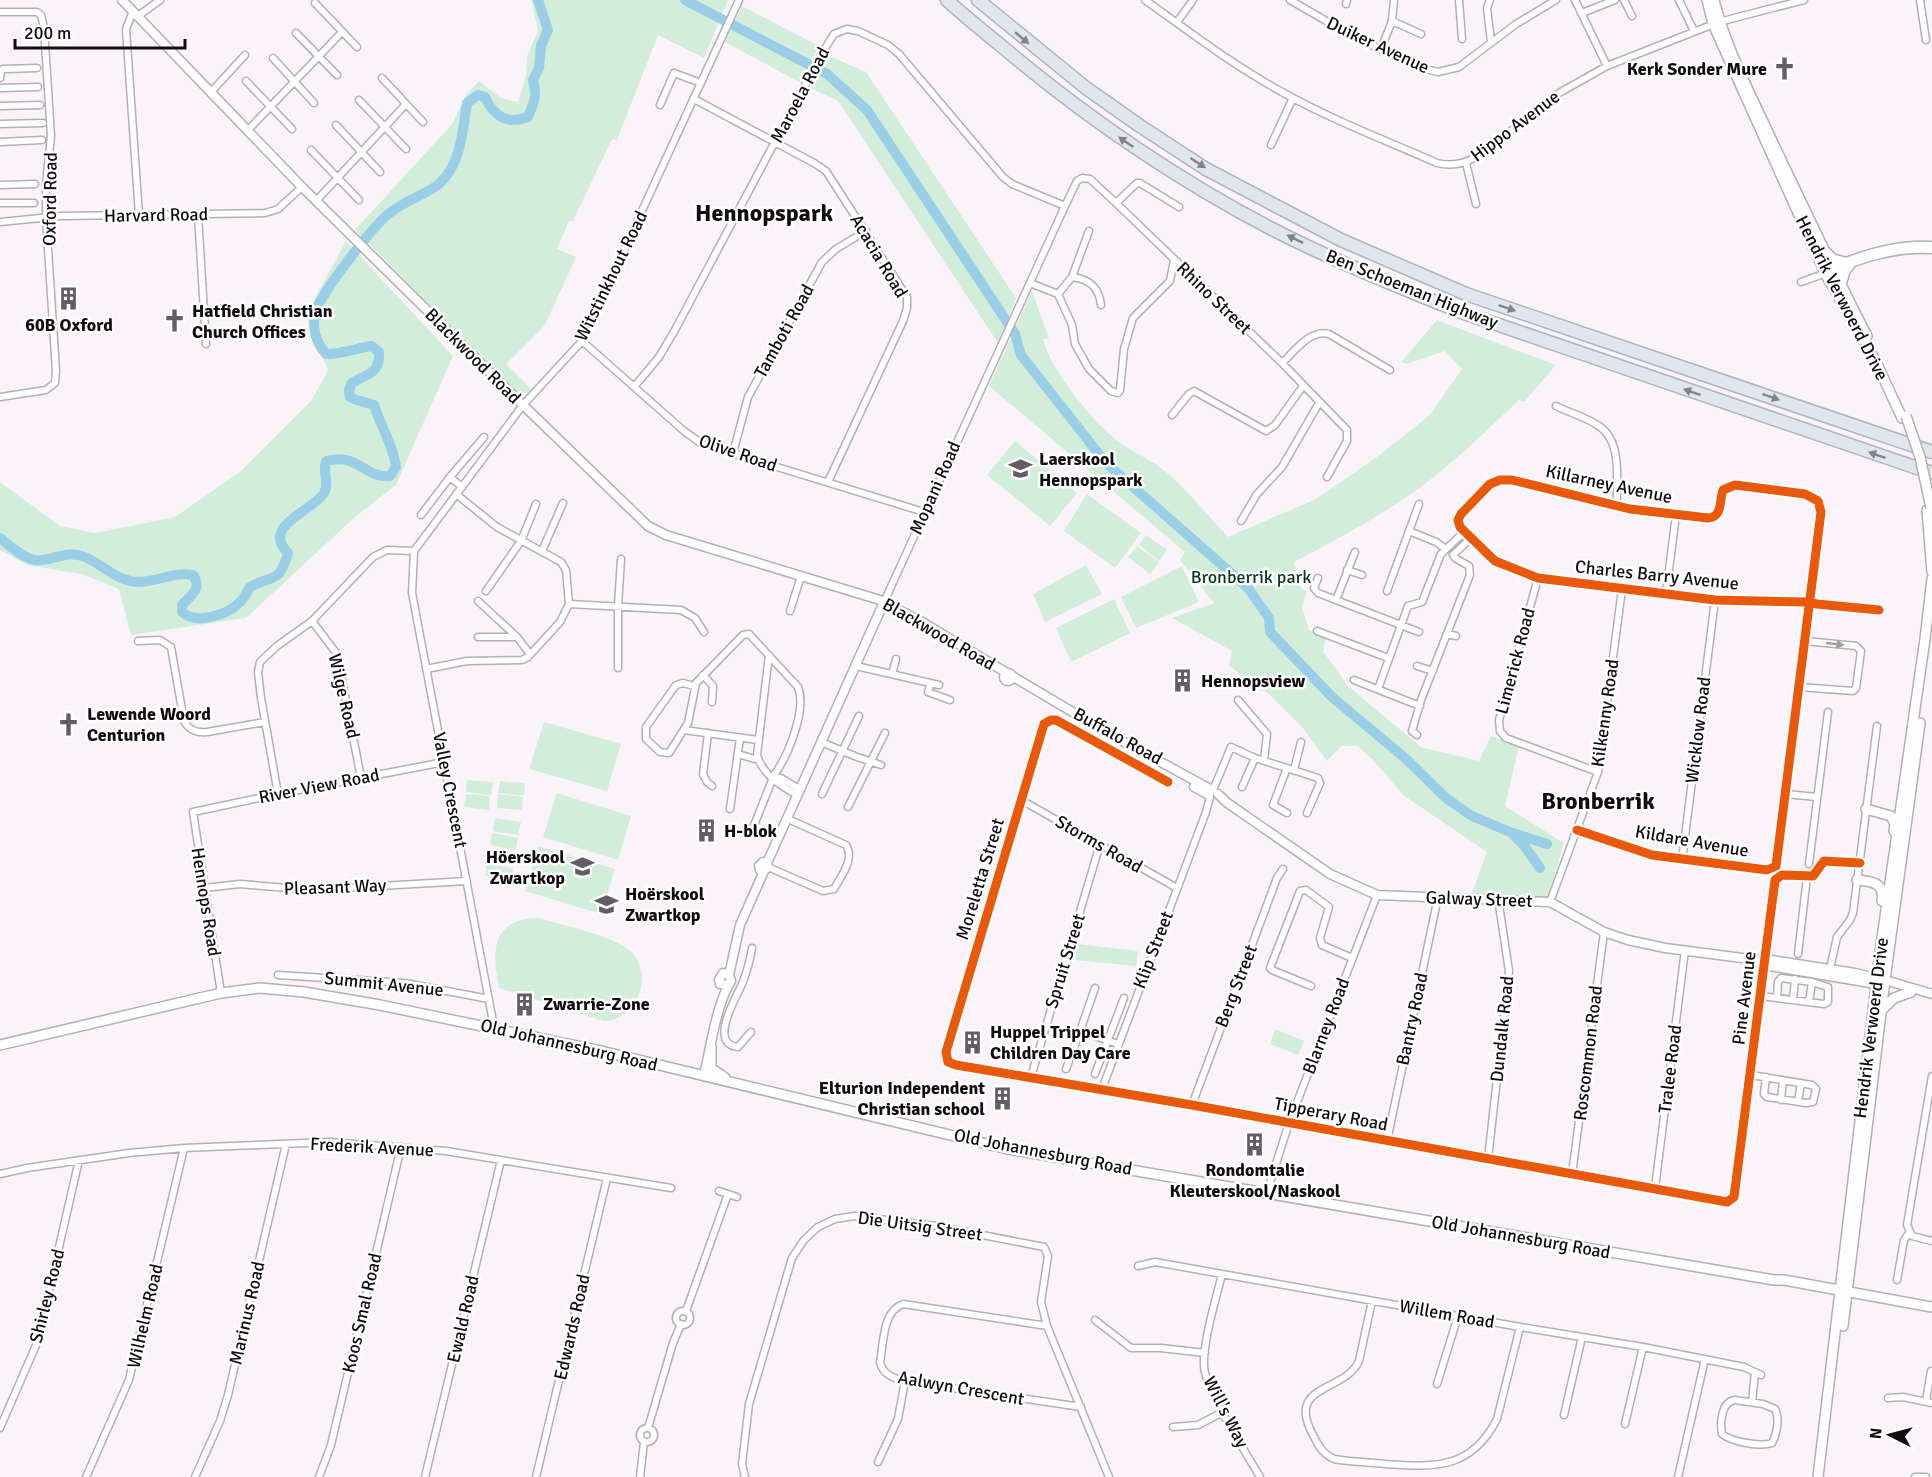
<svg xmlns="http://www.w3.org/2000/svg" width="1932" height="1477" font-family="Signika,sans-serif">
<rect width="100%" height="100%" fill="#faf4fa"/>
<path fill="#d2eeda" d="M531,0h197l-24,58 -46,-23 -41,105 -5,-1 -39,82h-4l-12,28 19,8 -31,68 -39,39 26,26 -6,3h-9l-21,-20 -141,-143 97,-106 14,-29 13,-14 22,17 17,4 8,-26 1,-20 11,-25z
M742,6l77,40 -20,36 -74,-40z
M825,54l41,18 150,226 -18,45 -160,-242 -30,-14z
M346,241l107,115 -57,129 -41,32 -109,101 -115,17 -12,-46 -38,-15 -54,-9 -27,-15v-68l60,44 35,7 80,-16 66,-46 70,-70 17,-31 -22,-55z
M1032,291l17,48h-6c8,31 46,78 71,99 14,12 32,19 47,30 24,18 46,47 67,69l88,-38 61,-42 53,-42 32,-46 -17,-18 -38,13 -6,-2 36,-42 119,45 -32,37 -5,-2c-33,31 -65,63 -101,89 -39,28 -82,51 -124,73l7,27 6,2 -5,16 7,23 17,7 -3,14 25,35 73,61 58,14 12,-25 28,10 -14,60 59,37 -16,54 -76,-4 15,-41 -84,-57 -29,-34 -16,-15h-17l-14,15 -25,-34 -32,-32 -41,-29 3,-15 -60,-33 42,-15 -34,-43 5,-8 -196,-166z
M1015,441l62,52 -27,33 -63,-51z
M1087,494l54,39 -26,35 -51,-37z
M1146,535l21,15 -8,11 -20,-16z
M1137,546l22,16 -9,12 -22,-17z
M1086,565l16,29 -57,28 -12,-28z
M1182,566l17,36 -63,26 -15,-31z
M1114,599l16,34 -59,29 -15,-34z
M544,722l77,22 -14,47 -78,-22z
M467,780l26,2 -2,13 -25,-3z
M500,781l25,2 -1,13 -26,-3z
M557,793l74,23 -13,44 -75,-23z
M466,794l24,2 -1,14 -25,-3z
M498,794l25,3 -1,13 -25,-2z
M495,818l26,4 -3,13 -25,-4z
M492,833l26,5 -2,12 -26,-5z
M538,846l77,23 -14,45 -76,-23z
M490,849l25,4 -2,12 -25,-4z
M487,864l26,4 -2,13 -26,-5z
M532,918h7c22,7 76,18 91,33 7,6 11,16 12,25 0,9 -2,19 -7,27 -8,10 -18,18 -31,18l-105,-33c-6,-33 -10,-65 33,-70z
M1078,944l60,7 -2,15 -61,-6z
M1275,1029l29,12 -6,14 -28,-11z"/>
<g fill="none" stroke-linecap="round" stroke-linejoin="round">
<path stroke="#99cee6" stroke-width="10" d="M685,0l142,74 40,36 148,224 6,21 85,108 142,125 21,30 1,14 62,65 73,61 41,40 26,18 38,16 37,12
M0,538c10,8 23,20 35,22 17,2 31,-11 50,-3 19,8 30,24 54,25 18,0 37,-11 54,-7 10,14 -3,21 -11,30v7c14,13 45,3 57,-9 5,-4 8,-11 11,-16 23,-13 29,-2 38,-34 -28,-27 25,-42 36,-60 6,-10 -2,-21 2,-32 32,-9 39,18 64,15l6,-9c-2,-20 -16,-42 -22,-62 -8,-3 -15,-3 -24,-8l-1,-7 3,-7c16,-10 28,-9 27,-31l-7,-6c-15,2 -30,8 -46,8 -10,-11 -15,-28 -10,-43 6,-19 58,-87 75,-99 13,-11 36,-18 48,-28 22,-19 24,-55 28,-81l11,-8 7,2c9,20 23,28 43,20 7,-17 9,-20 5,-37l6,-12 2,-22 7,-16 -10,-30
M1514,836l8,7 18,25"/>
<defs>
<path id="minor" d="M1145,0c45,32 89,66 137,92 50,28 103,48 155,71 16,4 29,0 43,-8l79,-62 48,-27 112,-44 85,-22
M1290,0l64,37 64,30 20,5 21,-5 57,-43 40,-24
M1459,0l3,39
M1490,0l-3,8 4,34
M1575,0l32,66
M1624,0l8,16
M1679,0l15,31
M1920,0l6,40
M315,3l42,44
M1346,4l1,-4
M133,11l-7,18 13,186
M0,12h37l4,3 3,13 7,108 -5,48v34l10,153 -1,12 -9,7 -46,7
M1582,13l33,-13
M138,16l22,-16
M1392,21l29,13
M1177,22l16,-22
M296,33l41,42
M1381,49l11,-28 2,-21
M273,58l41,45
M0,78l1,-7 2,-2 34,-1
M382,78l41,44
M246,81l46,48
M0,88l38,-1
M211,92l34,-37
M694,99l120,64 12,8 81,126v11l-4,13 -75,161
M359,100l47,49
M660,105l14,-32 27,10
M0,106l40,-1
M0,124l43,-1
M336,125l44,47
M248,130l94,-98
M0,142l42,-2
M1271,145l22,-47
M311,150l48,50
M1466,163l10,41
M0,185l35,-1
M317,200l89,-96
M0,203h34
M1116,203l21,-20h3l39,24
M198,215l8,129
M0,222l61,-6 204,-3 13,-4 24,-22
M1829,268c32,-14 66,-25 101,-23
M1072,277c17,2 27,10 29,28
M1801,282c42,-14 82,-35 129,-32
M1030,283l28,11 14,-17 17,-46
M1058,294l14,31 3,19 14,25 22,22 7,2 2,-3 4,-41 9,-31 37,-37 4,-21
M582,341l102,90 18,13 222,68
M1282,363c13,-12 28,-34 47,-29l61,36
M634,387l25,-30 16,-27 146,-275 13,-21 13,-5 11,2 30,14 11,9 104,123 9,7 53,22
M1556,406c14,7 30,11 43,20 24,16 17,55 18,80
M1172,415l17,-21 5,-3 72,40 9,-6 28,-39
M733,453l15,-56 74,-135 14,-13 30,-18
M450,477l34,-40
M421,515l29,-38 12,10
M1241,521l16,-27 25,-27 37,-64
M1409,531l27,11 10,7
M414,551l109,-146 59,-64 157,-341
M414,551l-2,42 82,434
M542,551l21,-48
M1347,570l15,5
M1318,578l-4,10 4,5 101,39
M1538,578l-39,142 1,11 6,7 92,34
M486,591l35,-50 15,-37
M1387,591l32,-87
M1666,593l10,-78
M1336,600l19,-48
M478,601l39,36 13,17
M884,602l181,-396 12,-25 5,-3 8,1 26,24 166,160 65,67v11l-20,36
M569,604l112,6 14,8 9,14
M790,611l11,-35
M312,621l25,33 24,124
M1317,631l71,27
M1447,634l9,2
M478,637h38
M138,641l22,-1 11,7 13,74c5,9 12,12 23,11l58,-10
M769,655l-12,100c5,19 24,31 40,40
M856,666l83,19
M1417,666l16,5
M618,668v-62l3,-47
M426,669l41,-8 55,-1 6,-3 32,-35 9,-18 -3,-34 -5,-8 -64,-35 -41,-33
M892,674l4,-15
M703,675l10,11 -1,16
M1354,680l66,26
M931,683l-3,9 22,8
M694,686l-11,-3 -7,2 -30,42v12l14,13 9,1 19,-30 8,-40 47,-48 6,-1 49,53c9,23 -10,69 -24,88
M1799,687l54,4 3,-3 5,-37 -5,-5 -50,-5
M1378,689l30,-83 14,-4 19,-48 23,-22
M1238,700l29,34 -3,27
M684,730l74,10
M708,733l-5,41 4,8 5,4
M1417,735l-5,-4 9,-31 49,-125 -1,-9 -14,-8 -2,-3 18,-17
M821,742l36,15 24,8
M738,754l20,6
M1294,770l7,-28
M771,776l10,2 18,11
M1168,782l-112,-62h-5l-7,4 -98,328 2,10 8,3 236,40 535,97 7,-5 41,-317 7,-5 31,1 11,-15 36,2
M1242,787l13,-29
M1213,790l18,-43 24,11 63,20 2,5 -13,30
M278,794l-17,-96 -3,-26 2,-10 17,-16 35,-25 61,-64 14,-7 27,1
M822,794l37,-78
M1786,794l31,3
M1021,800l156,88
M848,807l37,-74
M730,809l10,-71
M1287,813l-14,-8 14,-37
M1577,830l75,25 115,15 9,-4 45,-354 -3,-11 -13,-7 -70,-9 -12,5c-4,11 0,27 -15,28l-78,-9 -118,-29h-12l-10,4 -29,30 -3,6 2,7 35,34 43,17 177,22 91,2 11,2 62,6
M751,833l21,-53
M1682,860l33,-260
M1809,864l19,-152
M768,867l55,24 11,-2c7,-13 21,-30 12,-44l-58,-26
M204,888l36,-4 70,6 157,-9
M1550,902l48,-130 24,-183
M1798,954l9,-77
M1830,969l7,-32 13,-17 3,-7 24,-187
M278,975l127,8 84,16
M1311,986l-39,-16 -2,-2 30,-77 6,-1 23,17 -9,31 2,7 30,13
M221,993l-28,-181 85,-18 166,-32
M1761,996l63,8 4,-2v-15l-16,-5 -31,-4 -3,4 -1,16
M1793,1000l2,-21
M1809,1002l3,-20
M1080,1031l15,-43
M751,1032l-13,15c-30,-3 -2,-49 4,-63 5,-12 8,-24 10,-36
M1066,1069l14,-38 38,13
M1095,1074l29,-76
M1751,1075l61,10 4,4 -3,13 -7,1 -39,-6 -3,-3 2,-17
M1932,1076l-25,149 5,11 20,5
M1031,1077l69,-233
M1102,1089l104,-277 4,-15
M1781,1100l2,-20
M1798,1102l3,-19
M1192,1105l85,-227 6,-9
M1387,1141l51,-244
M1488,1159l21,-188 -11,-73
M0,1174l27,-6 102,-15 55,-5 146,-6 116,9 225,37
M1572,1174l32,-242
M1655,1188l30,-238
M719,1191l18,6
M1267,1192l22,-69 88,-228
M1138,1266l17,-4 365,65 123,20 101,20 17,8
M1222,1274c-6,25 -19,67 -18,91 0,23 43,89 56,112
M1897,1280l7,-40 5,-7
M1372,1301l-13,60c-14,31 -71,23 -48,70 6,12 10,22 23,28 16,3 34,3 51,5 50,3 86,6 112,-45l23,-92
M676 1318a7 7 0 1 1 14 0a7 7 0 1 1-14 0Z
M686,1311l42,-117
M1095,1320l36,28h30l44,5
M1047,1326l-144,-22c-21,8 -19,38 -23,58 3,13 13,16 25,19l176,26
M1437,1384l21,-68
M1888,1398l15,-1 29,6
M1734,1400l29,4 12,5c5,9 2,25 -3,34 -12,4 -40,-1 -50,-9 -2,-11 -1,-31 12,-34z
M1926,1401l5,-30
M1752,1402l3,-30
M1564,1415l18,-78
M1625,1424l18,-77
M1173,1427l25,-2 25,-13
M640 1435a7 7 0 1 1 14 0a7 7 0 1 1-14 0Z
M0,1428l37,-85 42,-183
M648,1428l25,-85 8,-19
M878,1462l20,-43 7,-38
M86,1477l43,-97 55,-232
M195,1477l25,-56 8,-26 58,-251
M319,1477l12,-32 70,-298
M425,1477l76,-317
M536,1477l71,-299
M640,1477l4,-35
M745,1477l-3,-13 7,-60 43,-146 12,-18 14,-13 17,-8 19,-3 82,10 108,21 4,9 -7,46 6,24 62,151
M1678,1477l27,-118
M1915,1477h11"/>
<path id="tertiary" d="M122,0l180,187 221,218 125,121 18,9 214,65 42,22 85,51
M1004 677a4 4 0 1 1 8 0a4 4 0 1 1-8 0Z
M1012,676l101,60 99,54
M1194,787l15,8
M1218,794l8,8 104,72 47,21 173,7 54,30 24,8 37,8 85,11h15l90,14 30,7 47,14
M767,863l117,-261
M1754,961l10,4 118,20
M729,975l11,-50 24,-54 4,-4 -1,-4 -4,-1 -4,4 1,4 4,1
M704,1076c6,-27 13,-74 27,-95l-2,-6 -6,-2 -4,7 1,4 7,1"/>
<path id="secondary" d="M1707,0l6,24 113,251 50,87 26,56
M1714,0c12,49 38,97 59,143 31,65 61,129 94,193
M1826,252l7,7 12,3
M1841,285l4,-14 5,-6
M1927,510l5,62
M1866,809l25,7 4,8 -1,7
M1857,880c15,1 28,3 25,21
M1881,1011l13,-13 17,-6
M0,1045l221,-52 39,-5 44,4 76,13 217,45 411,99 766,131h10l148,27
M711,1046v22l14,10
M1843,1326l42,-346 35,-257
M1818,1477l62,-525 45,-313 7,-60"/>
<path id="motorway" d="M947,0c17,16 35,30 52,44 84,71 174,133 271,184 62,32 127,58 191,84l471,161
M978,0l108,88 54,38 66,43 135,71 125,54 466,158"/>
</defs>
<use href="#minor" stroke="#b4afb4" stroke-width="9"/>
<use href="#tertiary" stroke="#b4afb4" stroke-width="11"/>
<use href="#secondary" stroke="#b4afb4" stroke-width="12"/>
<use href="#motorway" stroke="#aeb3bd" stroke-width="15"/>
<use href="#minor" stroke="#fefdfe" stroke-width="6"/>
<use href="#tertiary" stroke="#fefdfe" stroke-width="8"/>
<use href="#secondary" stroke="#fefdfe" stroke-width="9"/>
<use href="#motorway" stroke="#e0e6ed" stroke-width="12"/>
<defs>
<path id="secondary-bridge" d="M1906,416l14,41 11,51"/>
</defs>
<use href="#secondary-bridge" stroke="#b4afb4" stroke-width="12" stroke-linecap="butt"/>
<use href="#secondary-bridge" stroke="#fefdfe" stroke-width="9"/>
<defs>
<path id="cycleway" d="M1168,782l-112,-62h-5l-7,4 -98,328 2,10 8,3 236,40 535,97 7,-5 41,-317 7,-5 31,1 11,-15 36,2
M1577,830l75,25 115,15 9,-4 45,-354 -3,-11 -13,-7 -70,-9 -12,5c-4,11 0,27 -15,28l-78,-9 -118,-29h-12l-10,4 -29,30 -3,6 2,7 35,34 43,17 177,22 91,2 11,2 62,6"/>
</defs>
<use href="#cycleway" stroke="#fff" stroke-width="13"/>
<use href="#cycleway" stroke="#e8590c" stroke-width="9"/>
</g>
<defs><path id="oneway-solid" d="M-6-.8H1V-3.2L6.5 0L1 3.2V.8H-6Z" transform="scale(1.5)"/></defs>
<g fill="#82848a">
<use href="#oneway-solid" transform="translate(1022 38) rotate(40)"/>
<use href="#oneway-solid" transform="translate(1126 142) rotate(-146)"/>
<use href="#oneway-solid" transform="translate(1198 163) rotate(33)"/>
<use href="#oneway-solid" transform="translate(1295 239) rotate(-154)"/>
<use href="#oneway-solid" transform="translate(1507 308) rotate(19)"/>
<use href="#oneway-solid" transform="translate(1692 392) rotate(-161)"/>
<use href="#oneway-solid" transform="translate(1771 397) rotate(19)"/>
<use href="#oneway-solid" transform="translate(1877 455) rotate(-161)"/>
</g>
<use fill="#9f9d9f" href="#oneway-solid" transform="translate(1835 644) rotate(6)"/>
<defs>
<symbol id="church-bare" viewBox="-9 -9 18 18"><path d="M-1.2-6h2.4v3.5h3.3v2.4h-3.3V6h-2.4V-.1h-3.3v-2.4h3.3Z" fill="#625d62" stroke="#fff" stroke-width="2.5" paint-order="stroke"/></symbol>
<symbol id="building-bare" viewBox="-9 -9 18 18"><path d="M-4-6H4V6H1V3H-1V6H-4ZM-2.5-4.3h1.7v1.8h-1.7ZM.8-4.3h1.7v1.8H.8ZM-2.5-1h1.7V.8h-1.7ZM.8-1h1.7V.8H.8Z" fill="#625d62" stroke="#fff" stroke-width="2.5" paint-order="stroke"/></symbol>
<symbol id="school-bare" viewBox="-9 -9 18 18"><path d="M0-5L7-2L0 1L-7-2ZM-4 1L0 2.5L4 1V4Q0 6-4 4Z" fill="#625d62" stroke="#fff" stroke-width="2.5" paint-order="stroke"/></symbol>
</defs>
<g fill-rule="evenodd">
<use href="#church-bare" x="1768" y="52" width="33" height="33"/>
<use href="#building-bare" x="52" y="282" width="33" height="33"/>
<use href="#church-bare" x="158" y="304" width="33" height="33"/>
<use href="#school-bare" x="1004" y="452" width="33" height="33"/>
<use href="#building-bare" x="1166" y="664" width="33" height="33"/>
<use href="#church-bare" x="52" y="708" width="33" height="33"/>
<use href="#building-bare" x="690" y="814" width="33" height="33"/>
<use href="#school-bare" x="566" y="850" width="33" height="33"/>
<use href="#school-bare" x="590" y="888" width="33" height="33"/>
<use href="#building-bare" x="508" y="988" width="33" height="33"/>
<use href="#building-bare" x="956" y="1026" width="33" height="33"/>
<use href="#building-bare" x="986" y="1082" width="33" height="33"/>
<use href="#building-bare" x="1238" y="1128" width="33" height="33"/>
</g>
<g text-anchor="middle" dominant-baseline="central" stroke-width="5" stroke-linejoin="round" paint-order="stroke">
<g font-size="18" fill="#100c10" stroke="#fff">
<text transform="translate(1378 45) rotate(25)">Duiker Avenue</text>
<text transform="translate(800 95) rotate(-62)">Maroela Road</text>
<text transform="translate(1515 126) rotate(-37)">Hippo Avenue</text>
<text transform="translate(50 199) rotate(-89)">Oxford Road</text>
<text transform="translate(156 215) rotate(-1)">Harvard Road</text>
<text transform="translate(879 256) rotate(59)">Acacia Road</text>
<text transform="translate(611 276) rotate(-64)">Witstinkhout Road</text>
<text transform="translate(1412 289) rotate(22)">Ben Schoeman Highway</text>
<text transform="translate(1214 298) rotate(44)">Rhino Street</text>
<text transform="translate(1842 298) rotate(63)">Hendrik Verwoerd Drive</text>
<text transform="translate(784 331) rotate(-61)">Tamboti Road</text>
<text transform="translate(473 356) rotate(45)">Blackwood Road</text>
<text transform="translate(738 453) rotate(19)">Olive Road</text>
<text transform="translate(1609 484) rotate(12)">Killarney Avenue</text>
<text transform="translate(935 488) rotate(-66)">Mopani Road</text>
<text transform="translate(1657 575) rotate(6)">Charles Barry Avenue</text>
<text transform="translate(939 634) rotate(30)">Blackwood Road</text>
<text transform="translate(1515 661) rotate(-75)">Limerick Road</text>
<text transform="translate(344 696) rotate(77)">Wilge Road</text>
<text transform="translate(1605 713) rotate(-82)">Kilkenny Road</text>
<text transform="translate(1698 730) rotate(-83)">Wicklow Road</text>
<text transform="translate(1118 736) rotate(29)">Buffalo Road</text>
<text transform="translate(319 786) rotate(-11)">River View Road</text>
<text transform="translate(450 790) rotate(79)">Valley Crescent</text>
<text transform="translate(1692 841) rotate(10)">Kildare Avenue</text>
<text transform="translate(1099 844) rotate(30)">Storms Road</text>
<text transform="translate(980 879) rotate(-73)">Moreletta Street</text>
<text transform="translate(335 887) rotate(-2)">Pleasant Way</text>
<text transform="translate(1479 899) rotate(2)">Galway Street</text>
<text transform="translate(206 902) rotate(81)">Hennops Road</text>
<text transform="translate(1153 950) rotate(-69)">Klip Street</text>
<text transform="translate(1065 961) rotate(-73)">Spruit Street</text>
<text transform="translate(384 984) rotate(6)">Summit Avenue</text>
<text transform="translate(1236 986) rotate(-69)">Berg Street</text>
<text transform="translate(1744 998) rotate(-83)">Pine Avenue</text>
<text transform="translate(1412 1019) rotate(-78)">Bantry Road</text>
<text transform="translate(1326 1026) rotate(-69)">Blarney Road</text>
<text transform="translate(1871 1028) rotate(-83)">Hendrik Verwoerd Drive</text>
<text transform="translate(1502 1029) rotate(-84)">Dundalk Road</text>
<text transform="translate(569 1045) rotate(13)">Old Johannesburg Road</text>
<text transform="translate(1588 1053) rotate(-83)">Roscommon Road</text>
<text transform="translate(1670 1069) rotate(-83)">Tralee Road</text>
<text transform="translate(1331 1114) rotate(11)">Tipperary Road</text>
<text transform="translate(372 1147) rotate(3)">Frederik Avenue</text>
<text transform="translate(1043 1152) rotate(11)">Old Johannesburg Road</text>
<text transform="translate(920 1226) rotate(8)">Die Uitsig Street</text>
<text transform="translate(1521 1237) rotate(10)">Old Johannesburg Road</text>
<text transform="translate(47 1296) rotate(-76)">Shirley Road</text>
<text transform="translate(247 1313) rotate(-77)">Marinus Road</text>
<text transform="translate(362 1313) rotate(-77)">Koos Smal Road</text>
<text transform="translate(1447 1314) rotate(10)">Willem Road</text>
<text transform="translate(145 1316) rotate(-77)">Wilhelm Road</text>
<text transform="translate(463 1319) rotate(-77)">Ewald Road</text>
<text transform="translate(572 1327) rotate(-77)">Edwards Road</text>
<text transform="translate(961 1388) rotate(10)">Aalwyn Crescent</text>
<text transform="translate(1226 1412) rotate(63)">Will's Way</text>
</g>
<g font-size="18" font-weight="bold" fill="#100c10" stroke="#fff" text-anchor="start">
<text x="1767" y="69" text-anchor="end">Kerk Sonder Mure</text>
<text x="192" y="311">Hatfield Christian<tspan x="192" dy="21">Church Offices</tspan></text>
<text x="69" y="325" text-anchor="middle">60B Oxford</text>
<text x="1039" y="459">Laerskool<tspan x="1039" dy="21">Hennopspark</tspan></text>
<text x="1201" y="681">Hennopsview</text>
<text x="87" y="714">Lewende Woord<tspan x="87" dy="21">Centurion</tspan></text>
<text x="724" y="831">H-blok</text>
<text x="565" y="857" text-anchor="end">Höerskool<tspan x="565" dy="21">Zwartkop</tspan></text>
<text x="625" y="894">Hoërskool<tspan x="625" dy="21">Zwartkop</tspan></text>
<text x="543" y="1004">Zwarrie-Zone</text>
<text x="990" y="1032">Huppel Trippel<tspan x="990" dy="21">Children Day Care</tspan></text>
<text x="985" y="1088" text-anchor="end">Elturion Independent<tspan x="985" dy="21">Christian school</tspan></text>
<text x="1255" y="1170" text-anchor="middle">Rondomtalie<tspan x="1255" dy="21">Kleuterskool/Naskool</tspan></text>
</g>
<g font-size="18" fill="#08381c" stroke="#fff">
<text x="1251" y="577">Bronberrik park</text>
</g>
<g font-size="24" font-weight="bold" fill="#100c10" stroke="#fff">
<text x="764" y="213">Hennopspark</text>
<text x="1598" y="801">Bronberrik</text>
</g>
</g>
<g transform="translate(1890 1435) rotate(276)" stroke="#ffffff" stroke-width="4.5" paint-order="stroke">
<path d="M0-4.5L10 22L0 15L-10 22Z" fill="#100c10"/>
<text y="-9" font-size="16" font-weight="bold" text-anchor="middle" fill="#100c10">N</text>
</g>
<path d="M15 39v9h170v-9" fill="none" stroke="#100c10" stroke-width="3"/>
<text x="24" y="39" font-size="18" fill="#100c10" stroke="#ffffff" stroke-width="4.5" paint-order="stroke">200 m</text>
</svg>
